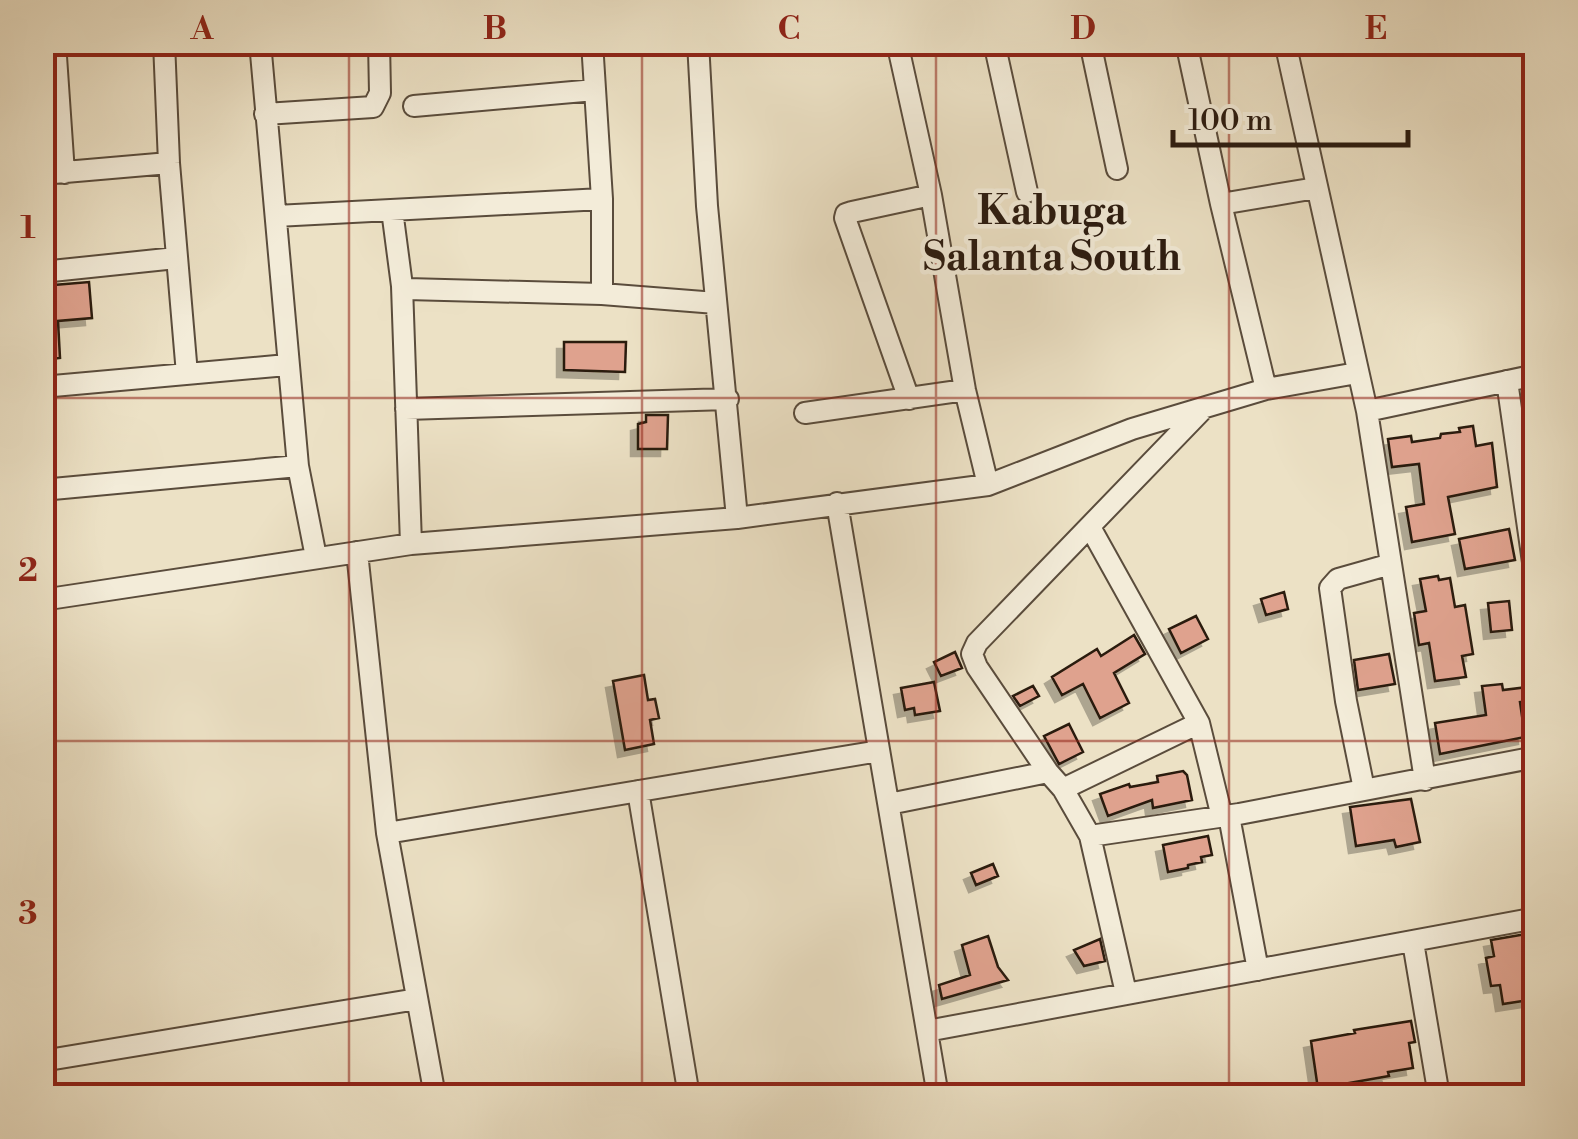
<svg xmlns="http://www.w3.org/2000/svg" width="1578" height="1139" font-family="'Libre Bodoni',serif">
<defs>
<filter id="shadow"><feDropShadow dx="-7" dy="7" stdDeviation="0" flood-color="#0004"/></filter>
</defs>
<rect width="100%" height="100%" fill="#ece1c5"/>
<filter id="stains"><feTurbulence type="fractalNoise" baseFrequency=".002" numOctaves="4"/><feColorMatrix values="0 0 0 0 .2 0 0 0 0 .09 0 0 0 0 .02 0 0 0 .5 -.17"/></filter>
<radialGradient id="worn" r=".72"><stop offset=".6" stop-color="#630" stop-opacity="0"/><stop offset="1" stop-color="#630" stop-opacity=".3"/></radialGradient>
<path fill="#dfa28e" stroke="#2a1a0f" stroke-width="2.5" filter="url(#shadow)" d="M89,282l3,36 -34,3 2,37 -18,2v-74z
M564,342h62l-1,30 -61,-2z
M646,415h22l-1,34h-29v-25l8,-2z
M1473,426l3,20 16,-3 5,44 -49,10 7,37 -43,8 -6,-35 18,-3 -5,-40 -27,3 -4,-28 23,-3 1,6 28,-4 1,-4 19,-2 -1,-4z
M1509,529l6,31 -50,9 -6,-30z
M1438,576l1,4 11,-2 5,29 10,-2 8,49 -11,2 4,21 -31,4 -6,-38 -10,2 -5,-32 12,-2 -6,-32z
M1284,592l4,17 -22,6 -5,-16z
M1509,601l3,29 -21,2 -3,-29z
M1196,616l12,23 -27,14 -12,-24z
M1134,635l11,19 -31,19 15,30 -29,15 -17,-34 -21,11 -10,-18 45,-28 4,7z
M955,652l7,16 -21,8 -7,-14z
M1389,654l6,30 -37,6 -4,-30z
M644,675l4,25 7,-1 4,19 -9,2 4,24 -29,6 -12,-69z
M934,682l6,29 -25,4 -1,-7 -9,2 -4,-22z
M1502,684l1,6 25,-3 2,14 -10,1 5,35 -85,17 -5,-31 51,-8 -4,-29z
M1033,686l6,10 -19,10 -7,-10z
M1069,724l14,28 -24,12 -15,-28z
M1183,771l4,4 5,25 -39,8 -1,-8 -44,16 -8,-22 29,-10 1,3 28,-5 -1,-6z
M1411,799l9,43 -24,5 -2,-7 -38,6 -6,-39z
M1208,836l4,19 -11,2 1,5 -14,3v3l-20,4 -5,-27z
M993,864l5,12 -22,9 -5,-12z
M1532,933l4,66 -33,5 -3,-19 -9,1 -5,-28 8,-2 -3,-16z
M988,936l10,31 10,13 -66,19 -3,-14 31,-10 -8,-30z
M1100,939l5,22 -21,5 -10,-16z
M1411,1021l4,21 -6,1 4,25 -25,4 1,4 -57,10 2,10h-15l-8,-55 44,-8 -1,-3z"/>
<g fill="none" stroke-linecap="round" stroke-linejoin="round">
<defs>
<path id="minor" d="M55,42l9,131
M164,42l5,121 18,211
M260,42l38,424 18,91
M592,42l10,157v95
M698,42l9,164 30,312
M897,42l34,153 34,195 23,95
M994,42l33,150
M1090,42l27,127
M1186,42l35,162 45,185
M1285,42l82,369 58,369
M406,45l27,-3
M414,106l181,-16
M265,114l108,-7 7,-14 -1,-51
M42,174l127,-11
M1221,204l95,-16
M392,210l10,76 9,258
M276,216l326,-17
M42,272l134,-14
M402,286l5,3 195,5 114,9
M1507,381l29,202
M42,387l245,-22
M909,399l-64,-181 1,-4 6,-2 79,-17
M406,409l322,-10
M1367,411l169,-36
M805,413l160,-23
M42,490l256,-24
M837,503l101,593
M1090,527l109,196 23,94
M357,552l30,281 48,263
M42,600l369,-56 326,-26 251,-33 144,-56 134,-40 91,-16
M1063,789l136,-66
M1364,789l-18,-88 -16,-113 8,-9 53,-15
M638,791l51,305
M889,804l159,-32
M1229,816l29,154
M387,833l492,-82
M1090,836l149,-22 297,-57
M1413,942l26,154
M1126,993l-36,-157 -27,-47 -15,-17 -71,-105 -5,-13 5,-11 224,-232
M927,1031l609,-113
M42,1061l375,-62"/>
</defs>
<use href="#minor" stroke="#5a4c3c" stroke-width="24"/>
<use href="#minor" stroke="#f3ecd9" stroke-width="20"/>
</g>
<path fill="none" stroke="#8f2418" stroke-width="2.5" stroke-opacity="0.55" d="M349,42v1054M642,42v1054M936,42v1054M1229,42v1054M42,398h1494M42,741h1494"/>
<g text-anchor="middle" dominant-baseline="central" stroke-width="9" stroke-linejoin="round" paint-order="stroke">
<g font-size="40" font-weight="bold" fill="#2a1a0f" stroke="#f3ecd9">
<text x="1052" y="212">Kabuga<tspan x="1052" dy="46">Salanta South</tspan></text>
</g>
</g>
<rect width="1578" height="1139" fill="none" stroke="#ece1c5" stroke-width="110"/>
<path d="M1173 130v15h235v-15" fill="none" stroke="#2a1a0f" stroke-width="5"/>
<text x="1188" y="130" font-size="30" fill="#2a1a0f" stroke="#f3ecd9" stroke-width="8" paint-order="stroke">100 m</text>
<rect x="55" y="55" width="1468" height="1029" fill="none" stroke="#8f2418" stroke-width="4"/>
<g font-size="32" text-anchor="middle" font-weight="bold" fill="#8f2418">
<text x="202" y="39">A</text>
<text x="495" y="39">B</text>
<text x="789" y="39">C</text>
<text x="1083" y="39">D</text>
<text x="1376" y="39">E</text>
<text x="28" y="238">1</text>
<text x="28" y="581">2</text>
<text x="28" y="924">3</text>
</g>
<rect width="100%" height="100%" filter="url(#stains)"/>
<rect width="100%" height="100%" fill="url(#worn)"/>
</svg>
